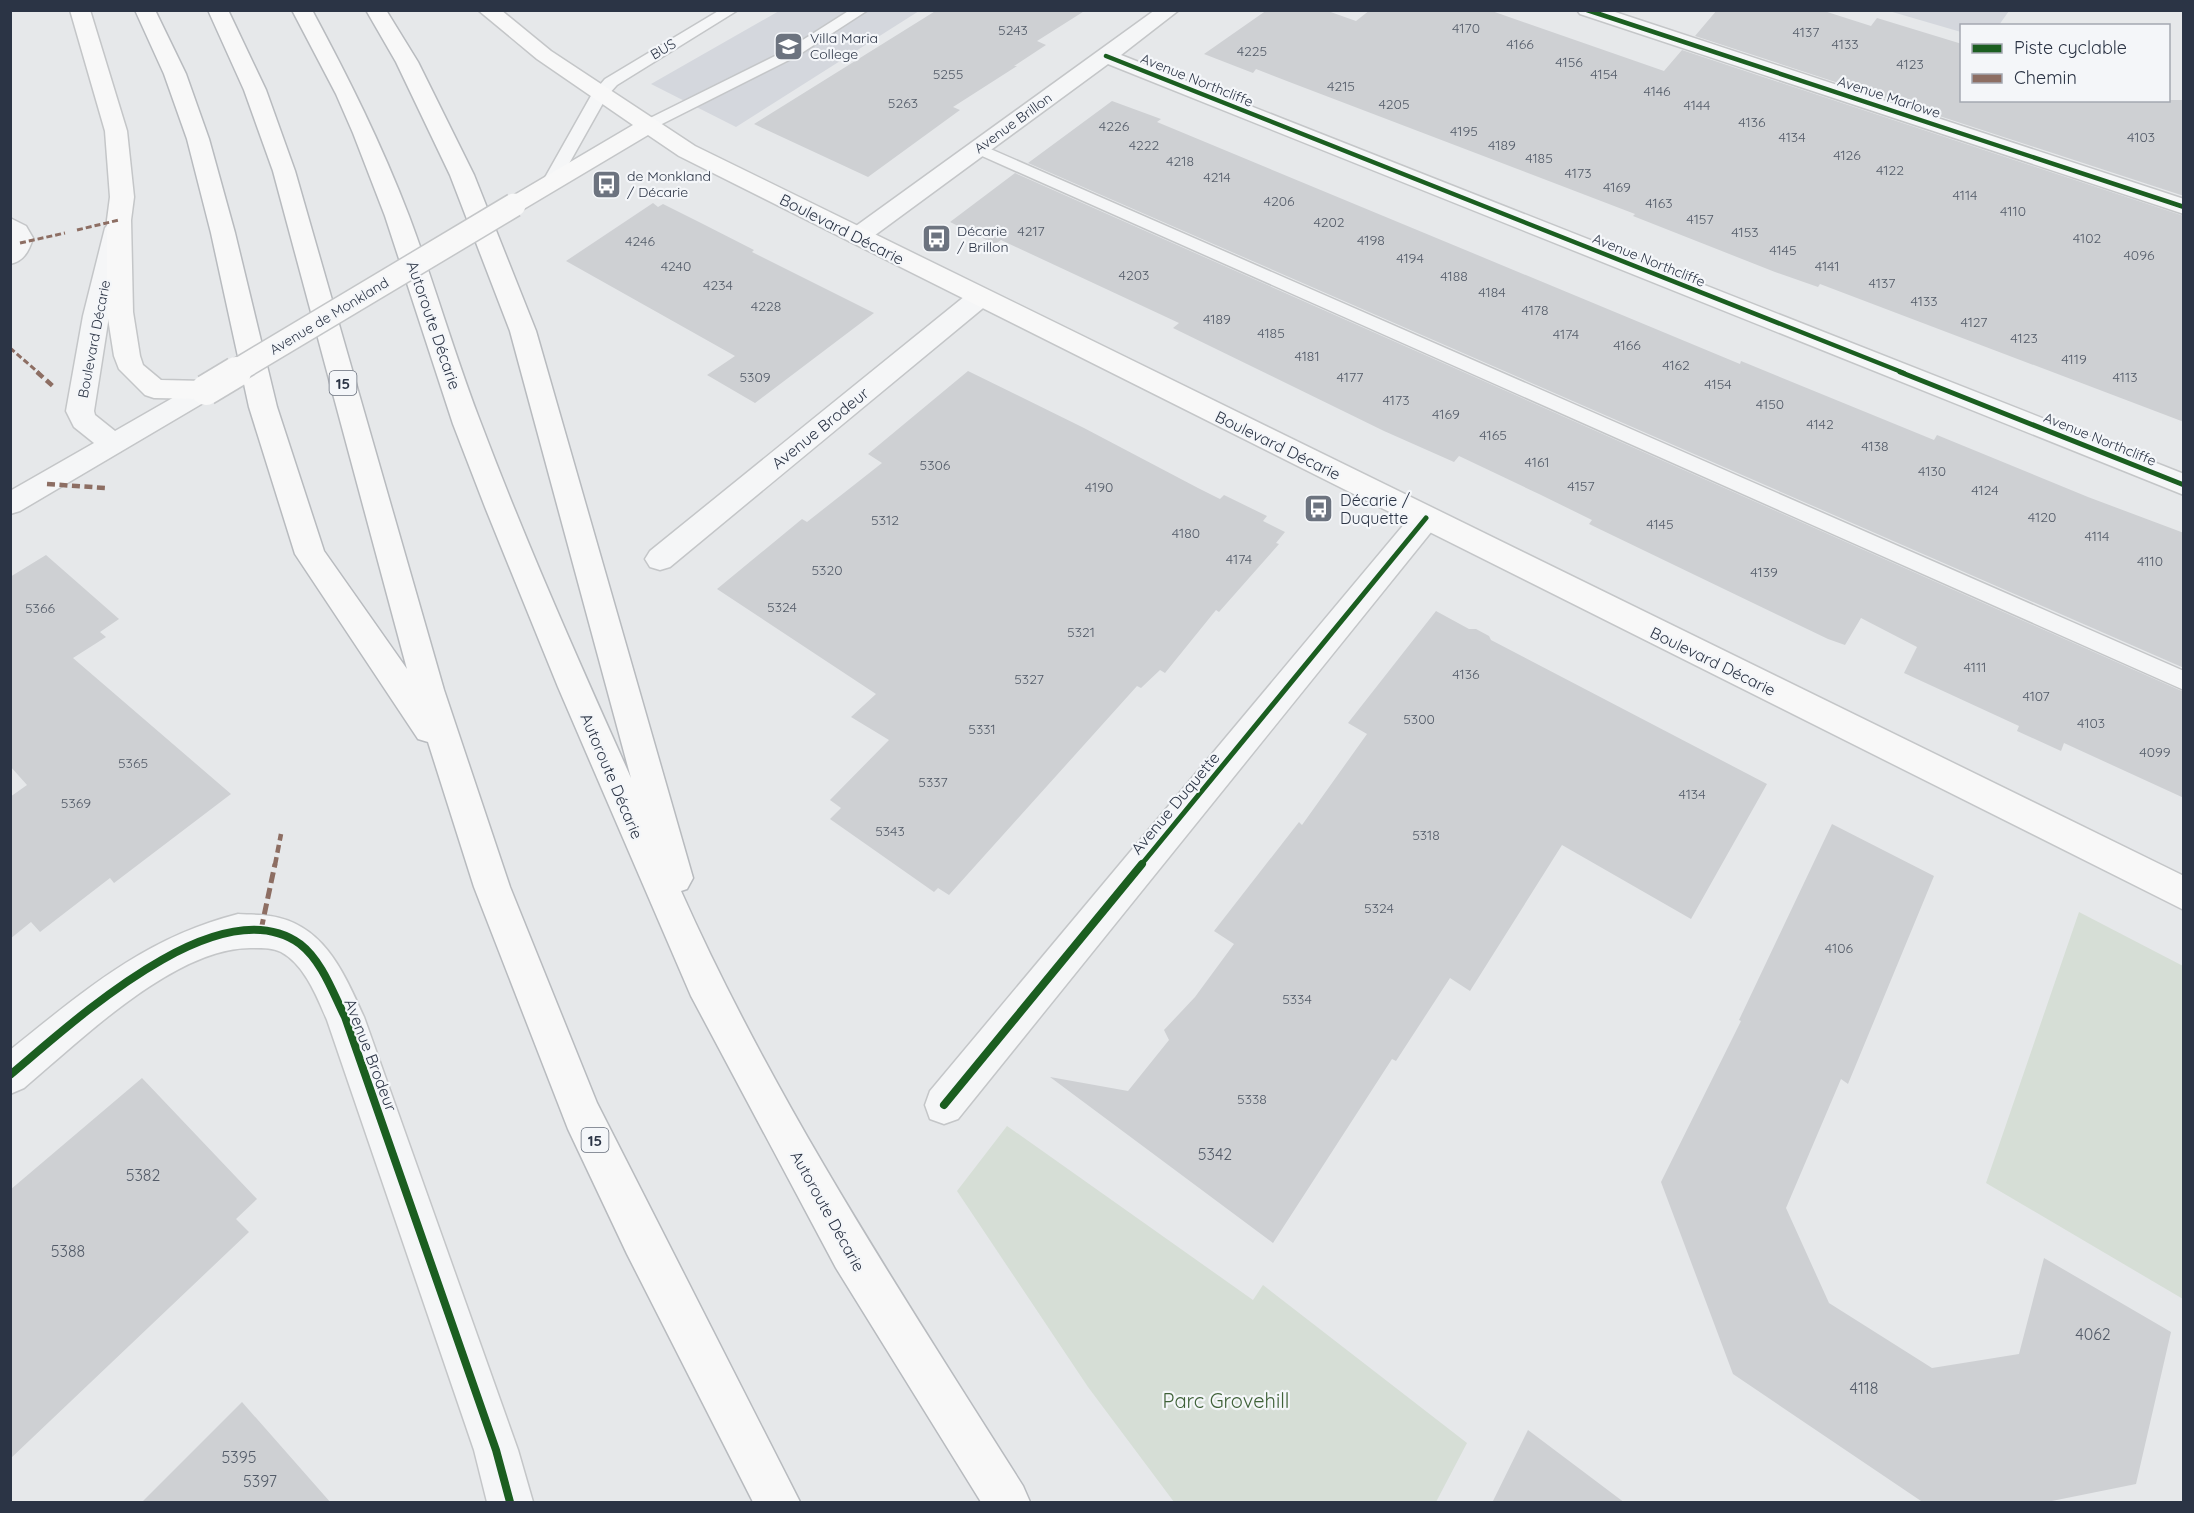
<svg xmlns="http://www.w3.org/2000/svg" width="2194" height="1513" font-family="Quicksand,sans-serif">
<rect width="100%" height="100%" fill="#e6e8ea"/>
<path fill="#d4d7dd" d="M779,11h140l-183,116 -85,-43z
M1889,11h120l-10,14 -37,1 -1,6z"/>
<path fill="#d6ded6" d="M2079,912l104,54v333l-197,-116z
M1007,1126l246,174 10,-15 204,158 -31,59h-262l-86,-115 -131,-196z"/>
<path fill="#ced0d3" d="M937,10h149l-49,31 9,4 -32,21h3l-64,41 7,3 -92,67 -114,-53z
M1267,10h58l31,11 14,-11h119l175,61 18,-21 502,166v206l-364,-138 -2,3 -43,-15 -142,-56 2,-2 -343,-131 -36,-14 -3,4 -49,-19z
M1717,10h104l50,16 6,-8 85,26v56h222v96l-489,-160z
M1112,101l49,18 -4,3 583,242 1,-3 193,79 3,-5 151,62 96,36v135l-1156,-505z
M1015,173l1169,519v106l-120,-55 -3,8 -44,-20 2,-5 -115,-53 13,-26 -56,-29 -16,27 -17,-6 -239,-115 3,-4 -53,-26 -80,-38 -5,6 -70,-31 -211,-103 6,-5 -178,-83 -6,4 -45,-22z
M653,203l5,4 5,-3 38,19 53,27 -2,2 122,61 -119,90 -48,-28 28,-19 -169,-95z
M968,371l116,57 114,60 22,11 4,-4 43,21 -4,5 22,11 -9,11 3,1 -60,68 -3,-2 -51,63 -5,-3 -19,18 -4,-2 -188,209 -11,-7 -4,4 -104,-73 11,-11 -11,-8 59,-60 -38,-23 25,-23 -159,-105 85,-70 5,3 75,-59 -14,-9z
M46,555l73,64 -19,13 6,5 -33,21 158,136 -117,89 -4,-5 -70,54 -9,-10 -21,17v-142l17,-12 -17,-19v-189z
M1436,611l33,18h7l13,7 2,4 276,144 -76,135 -129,-74 -92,146 -20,-13 -54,83 -4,-2 -119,184 -223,-166 78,14 41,-51 -5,-10 31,-33 39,-53 -20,-13 85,-109 3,3 65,-91 -19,-11z
M1832,824l102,52 -86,208 -7,-5 -55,129 43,95 103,65 87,-14 25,-96 127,74 -35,152 -94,19h-118l-191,-129 -72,-192 80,-161 -2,-1z
M142,1078l115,121 -21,20 13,13 -239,227v-269z
M242,1402l89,101h-190z
M1528,1430l97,73h-133z"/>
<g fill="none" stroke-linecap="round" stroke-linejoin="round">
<defs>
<path id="service" d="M720,10h18l-121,75 -10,11 -50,89h-12l-2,-4 49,-87 13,-15z
M850,10h18l-71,46 -145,73 -6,2 -8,-5 2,-3 147,-73z
M979,144l1205,527v19l-1211,-538 -2,-3 2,-3z"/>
<path id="minor" d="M1155,10h24l-58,45 1063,419v21l-1076,-431 -241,177 -9,2 -9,-2 -3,-5 3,-5z
M1577,10h32l575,189v15l-604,-200z
M10,218l16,8 7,12c-4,13 -9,23 -23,26z
M979,290l9,2 4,6 -4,6 -318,263 -10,3 -10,-3 -5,-8 5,-8 320,-259z
M1426,507l10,3 4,8 -4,8 -478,593 -14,5 -14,-5 -5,-14 5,-14 486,-581z
M238,914c10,1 22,0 32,2 54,8 74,57 94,101l154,433 15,52h-46l-13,-52 -147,-430c-10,-23 -22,-55 -46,-68 -8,-4 -17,-4 -27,-4 -77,-3 -173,92 -230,140l-14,6v-44c74,-59 134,-112 228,-136z"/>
<path id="tertiary" d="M117,221l8,2 4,5 -20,88 -15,95 1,4 20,16 82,-47 9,-3 9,3 4,6 -4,6 -195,115 -10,3v-23l84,-48 -20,-16 -8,-16 17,-95 22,-88 4,-5z"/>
<path id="secondary" d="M70,10h20l37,121 7,66 -3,23 2,92 7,44 3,9 18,15 45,1 9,3 4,6 -4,6 -9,3 -52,-1 -9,-3 -26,-26 -5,-13 -7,-44v-92l3,-23 -5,-66z
M478,10h23l50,41 144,95 1489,730v34l-1505,-754 -31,-21 -126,75 -8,2 -8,-2 -4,-5 4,-5 127,-75 -96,-66z"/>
<path id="motorway" d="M135,10h20l31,64 23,65 26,94 42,174 47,144 83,118 -134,-498 -29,-81 -36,-80h20l38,80 29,81 149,519 66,197 87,216 203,399h-47l-126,-248 -59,-125 -94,-242 -46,-145 -10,-3 -123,-185 -46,-147 -38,-174 -24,-94 -23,-65z
M292,10h20c37,69 69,133 97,206 26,69 46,141 73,210 45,119 97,236 149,352l-121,-447 -60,-156 -54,-113 -30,-52h20l32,52 56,113 62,156 157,547 -6,11 -6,2c93,209 220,402 342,595l7,16h-49l-145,-234 -145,-272 -133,-309 -73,-180 -32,-83 -68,-208 -32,-83 -17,-39z"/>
</defs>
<use href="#service" stroke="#c4c6c8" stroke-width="3"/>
<use href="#minor" stroke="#c4c6c8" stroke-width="3"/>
<use href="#tertiary" stroke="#c4c6c8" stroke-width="3"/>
<use href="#secondary" stroke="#c4c6c8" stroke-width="3"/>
<use href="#motorway" stroke="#b8bbbf" stroke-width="3"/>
<use href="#service" fill="#f5f6f7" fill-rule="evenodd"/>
<use href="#minor" fill="#f5f6f7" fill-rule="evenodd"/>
<use href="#tertiary" fill="#f5f6f7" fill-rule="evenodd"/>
<use href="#secondary" fill="#f8f8f8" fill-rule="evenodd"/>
<use href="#motorway" fill="#f8f8f8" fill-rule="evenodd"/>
<defs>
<path id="secondary-bridge-far1" d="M233,373l281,-168"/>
<path id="secondary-bridge" d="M206,390l30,-18"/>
</defs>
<use href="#secondary-bridge-far1" stroke="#c4c6c8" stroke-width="26" stroke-linecap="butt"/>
<use href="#secondary-bridge" stroke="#c4c6c8" stroke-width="33" stroke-linecap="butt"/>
<use href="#secondary-bridge-far1" stroke="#f8f8f8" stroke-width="23"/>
<use href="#secondary-bridge" stroke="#f8f8f8" stroke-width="30"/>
<path stroke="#8d6e63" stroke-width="3" stroke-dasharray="6 3" stroke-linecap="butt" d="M77,230l42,-10
M20,243l45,-10
M10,348l29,25"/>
<path stroke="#8d6e63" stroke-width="4.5" stroke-dasharray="8 4.5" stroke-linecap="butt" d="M37,372l18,16
M47,484l59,4
M275,865l6,-31"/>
<path stroke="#8d6e63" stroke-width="5" stroke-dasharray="11 5" stroke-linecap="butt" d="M261,930l14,-66"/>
<defs>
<path id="cycleway-far2" d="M1587,10l597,197
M1106,56l798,317"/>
<path id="cycleway-far1" d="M1900,372l284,113
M1141,865l285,-347"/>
<path id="cycleway" d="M10,1075c59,-49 208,-190 290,-131 22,17 33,49 45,73l151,433 14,52
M944,1105l198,-241"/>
</defs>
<use href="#cycleway-far2" stroke="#f4f6f9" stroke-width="7"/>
<use href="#cycleway-far1" stroke="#f4f6f9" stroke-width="9"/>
<use href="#cycleway" stroke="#f4f6f9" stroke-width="11"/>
<use href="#cycleway-far2" stroke="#1b5e20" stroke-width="4.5"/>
<use href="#cycleway-far1" stroke="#1b5e20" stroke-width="5"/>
<use href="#cycleway" stroke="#1b5e20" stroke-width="8"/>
</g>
<defs>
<symbol id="school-square" viewBox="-11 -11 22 22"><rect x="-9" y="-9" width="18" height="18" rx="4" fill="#6c737f" stroke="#f4f6f9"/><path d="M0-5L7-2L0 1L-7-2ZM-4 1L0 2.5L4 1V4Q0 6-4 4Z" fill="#fff"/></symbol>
<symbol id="bus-square" viewBox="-11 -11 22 22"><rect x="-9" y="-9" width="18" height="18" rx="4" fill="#6c737f" stroke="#f4f6f9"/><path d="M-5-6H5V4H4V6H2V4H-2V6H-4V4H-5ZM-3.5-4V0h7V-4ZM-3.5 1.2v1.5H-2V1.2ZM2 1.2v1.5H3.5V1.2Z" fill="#fff"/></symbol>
</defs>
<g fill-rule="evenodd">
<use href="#school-square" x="772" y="30" width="33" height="33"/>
<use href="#bus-square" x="590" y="168" width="33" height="33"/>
<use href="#bus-square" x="920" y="222" width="33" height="33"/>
<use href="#bus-square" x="1302" y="492" width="33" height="33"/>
</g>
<g text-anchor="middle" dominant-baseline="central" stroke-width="4.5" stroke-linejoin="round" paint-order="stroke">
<g font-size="14" fill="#545c69">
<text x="1466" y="28">4170</text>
<text x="1013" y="30">5243</text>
<text x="1806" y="32">4137</text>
<text x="1520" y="44">4166</text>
<text x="1845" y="44">4133</text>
<text x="1252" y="51">4225</text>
<text x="1569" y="62">4156</text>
<text x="1910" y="64">4123</text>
<text x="948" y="74">5255</text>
<text x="1604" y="74">4154</text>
<text x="1341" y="86">4215</text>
<text x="1657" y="91">4146</text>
<text x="903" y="103">5263</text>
<text x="1394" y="104">4205</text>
<text x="1697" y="105">4144</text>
<text x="1752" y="122">4136</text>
<text x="1114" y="126">4226</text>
<text x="1464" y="131">4195</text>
<text x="1792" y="137">4134</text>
<text x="2141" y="137">4103</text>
<text x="1144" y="145">4222</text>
<text x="1502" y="145">4189</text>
<text x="1847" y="155">4126</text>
<text x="1539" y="158">4185</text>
<text x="1180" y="161">4218</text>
<text x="1890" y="170">4122</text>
<text x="1578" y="173">4173</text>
<text x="1217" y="177">4214</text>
<text x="1617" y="187">4169</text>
<text x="1965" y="195">4114</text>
<text x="1279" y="201">4206</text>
<text x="1659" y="203">4163</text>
<text x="2013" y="211">4110</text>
<text x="1700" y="219">4157</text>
<text x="1329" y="222">4202</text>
<text x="1031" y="231">4217</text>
<text x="1745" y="232">4153</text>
<text x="2087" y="238">4102</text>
<text x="1371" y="240">4198</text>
<text x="640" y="241">4246</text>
<text x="1783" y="250">4145</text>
<text x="2139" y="255">4096</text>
<text x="1410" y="258">4194</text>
<text x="676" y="266">4240</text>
<text x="1827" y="266">4141</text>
<text x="1134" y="275">4203</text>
<text x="1454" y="276">4188</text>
<text x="1882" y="283">4137</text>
<text x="718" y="285">4234</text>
<text x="1492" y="292">4184</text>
<text x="1924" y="301">4133</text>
<text x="766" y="306">4228</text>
<text x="1535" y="310">4178</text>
<text x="1217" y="319">4189</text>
<text x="1974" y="322">4127</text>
<text x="1271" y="333">4185</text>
<text x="1566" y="334">4174</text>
<text x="2024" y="338">4123</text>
<text x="1627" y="345">4166</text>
<text x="1307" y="356">4181</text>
<text x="2074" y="359">4119</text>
<text x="1676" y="365">4162</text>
<text x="755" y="377">5309</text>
<text x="1350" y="377">4177</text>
<text x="2125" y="377">4113</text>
<text x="1718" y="384">4154</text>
<text x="1396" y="400">4173</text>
<text x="1770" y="404">4150</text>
<text x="1446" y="414">4169</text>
<text x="1820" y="424">4142</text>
<text x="1493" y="435">4165</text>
<text x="1875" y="446">4138</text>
<text x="1537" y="462">4161</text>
<text x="935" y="465">5306</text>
<text x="1932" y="471">4130</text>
<text x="1581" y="486">4157</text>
<text x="1099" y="487">4190</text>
<text x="1985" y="490">4124</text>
<text x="2042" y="517">4120</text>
<text x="885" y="520">5312</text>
<text x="1660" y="524">4145</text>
<text x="1186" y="533">4180</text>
<text x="2097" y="536">4114</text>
<text x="1239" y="559">4174</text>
<text x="2150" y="561">4110</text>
<text x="827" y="570">5320</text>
<text x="1764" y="572">4139</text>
<text x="782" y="607">5324</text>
<text x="40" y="608">5366</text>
<text x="1081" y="632">5321</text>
<text x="1975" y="667">4111</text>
<text x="1466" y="674">4136</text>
<text x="1029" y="679">5327</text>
<text x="2036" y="696">4107</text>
<text x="1419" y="719">5300</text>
<text x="2091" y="723">4103</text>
<text x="982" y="729">5331</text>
<text x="2155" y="752">4099</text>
<text x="133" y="763">5365</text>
<text x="933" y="782">5337</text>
<text x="1692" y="794">4134</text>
<text x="76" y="803">5369</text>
<text x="890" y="831">5343</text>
<text x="1426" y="835">5318</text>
<text x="1379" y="908">5324</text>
<text x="1839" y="948">4106</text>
<text x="1297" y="999">5334</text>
<text x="1252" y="1099">5338</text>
</g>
<g font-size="14" fill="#2b3445" stroke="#f4f6f9" text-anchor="start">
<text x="810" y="38">Villa Maria<tspan x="810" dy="16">College</tspan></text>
<text x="627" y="176">de Monkland<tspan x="627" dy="16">/ Décarie</tspan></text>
<text x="957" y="231">Décarie<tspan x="957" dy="16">/ Brillon</tspan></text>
</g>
<g font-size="14" fill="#2b3445" stroke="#f4f6f9">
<text transform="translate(663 49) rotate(-30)">BUS</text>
<text transform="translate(1197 80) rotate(22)">Avenue Northcliffe</text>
<text transform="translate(1889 97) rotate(18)">Avenue Marlowe</text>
<text transform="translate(1013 123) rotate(-36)">Avenue Brillon</text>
<text transform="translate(1649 260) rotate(22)">Avenue Northcliffe</text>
<text transform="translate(329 316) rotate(-31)">Avenue de Monkland</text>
<text transform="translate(94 339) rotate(-79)">Boulevard Décarie</text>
<text transform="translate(2100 439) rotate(22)">Avenue Northcliffe</text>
</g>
<g fill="#f4f6f9" stroke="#676e7b" stroke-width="1.5">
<rect x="329.5" y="371" width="27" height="24" rx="4.5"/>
<rect x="581.5" y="1128" width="27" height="24" rx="4.5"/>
</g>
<g font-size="15" font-weight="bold" fill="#2b3445">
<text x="343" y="383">15</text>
<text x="595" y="1140">15</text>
</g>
<g font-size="16" fill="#2b3445" stroke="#f4f6f9">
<text transform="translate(842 229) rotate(27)">Boulevard Décarie</text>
<text transform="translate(434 325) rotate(71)">Autoroute Décarie</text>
<text transform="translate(820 428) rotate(-39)">Avenue Brodeur</text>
<text transform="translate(1278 445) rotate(26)">Boulevard Décarie</text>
<text transform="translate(1713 661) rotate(26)">Boulevard Décarie</text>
<text transform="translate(612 776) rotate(67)">Autoroute Décarie</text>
<text transform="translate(1175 803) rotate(-50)">Avenue Duquette</text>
<text transform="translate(371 1055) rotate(69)">Avenue Brodeur</text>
<text transform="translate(828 1211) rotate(61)">Autoroute Décarie</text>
</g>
<g font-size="16" fill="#2b3445" stroke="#f4f6f9" text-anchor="start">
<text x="1340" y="500">Décarie /<tspan x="1340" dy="18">Duquette</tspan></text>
</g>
<g font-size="16" fill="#545c69">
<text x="1215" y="1154">5342</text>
<text x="143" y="1175">5382</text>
<text x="68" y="1251">5388</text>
<text x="2093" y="1334">4062</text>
<text x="1864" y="1388">4118</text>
<text x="239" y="1457">5395</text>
<text x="260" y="1481">5397</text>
</g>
<g font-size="20" fill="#3f6138" stroke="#f4f6f9">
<text x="1226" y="1400">Parc Grovehill</text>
</g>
</g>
<rect width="2194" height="1513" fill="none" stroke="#2b3445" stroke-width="24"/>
<rect x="1960" y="24" width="210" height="78" fill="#f4f6f9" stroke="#a4a8b1" stroke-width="1.5"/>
<rect x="1972" y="44" width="30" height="9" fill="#1b5e20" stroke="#a4a8b1" stroke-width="1.5"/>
<text x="2014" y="54" font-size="18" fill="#2b3445">Piste cyclable</text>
<rect x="1972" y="74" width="30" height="9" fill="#8d6e63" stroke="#a4a8b1" stroke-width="1.5"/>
<text x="2014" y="84" font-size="18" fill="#2b3445">Chemin</text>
</svg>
